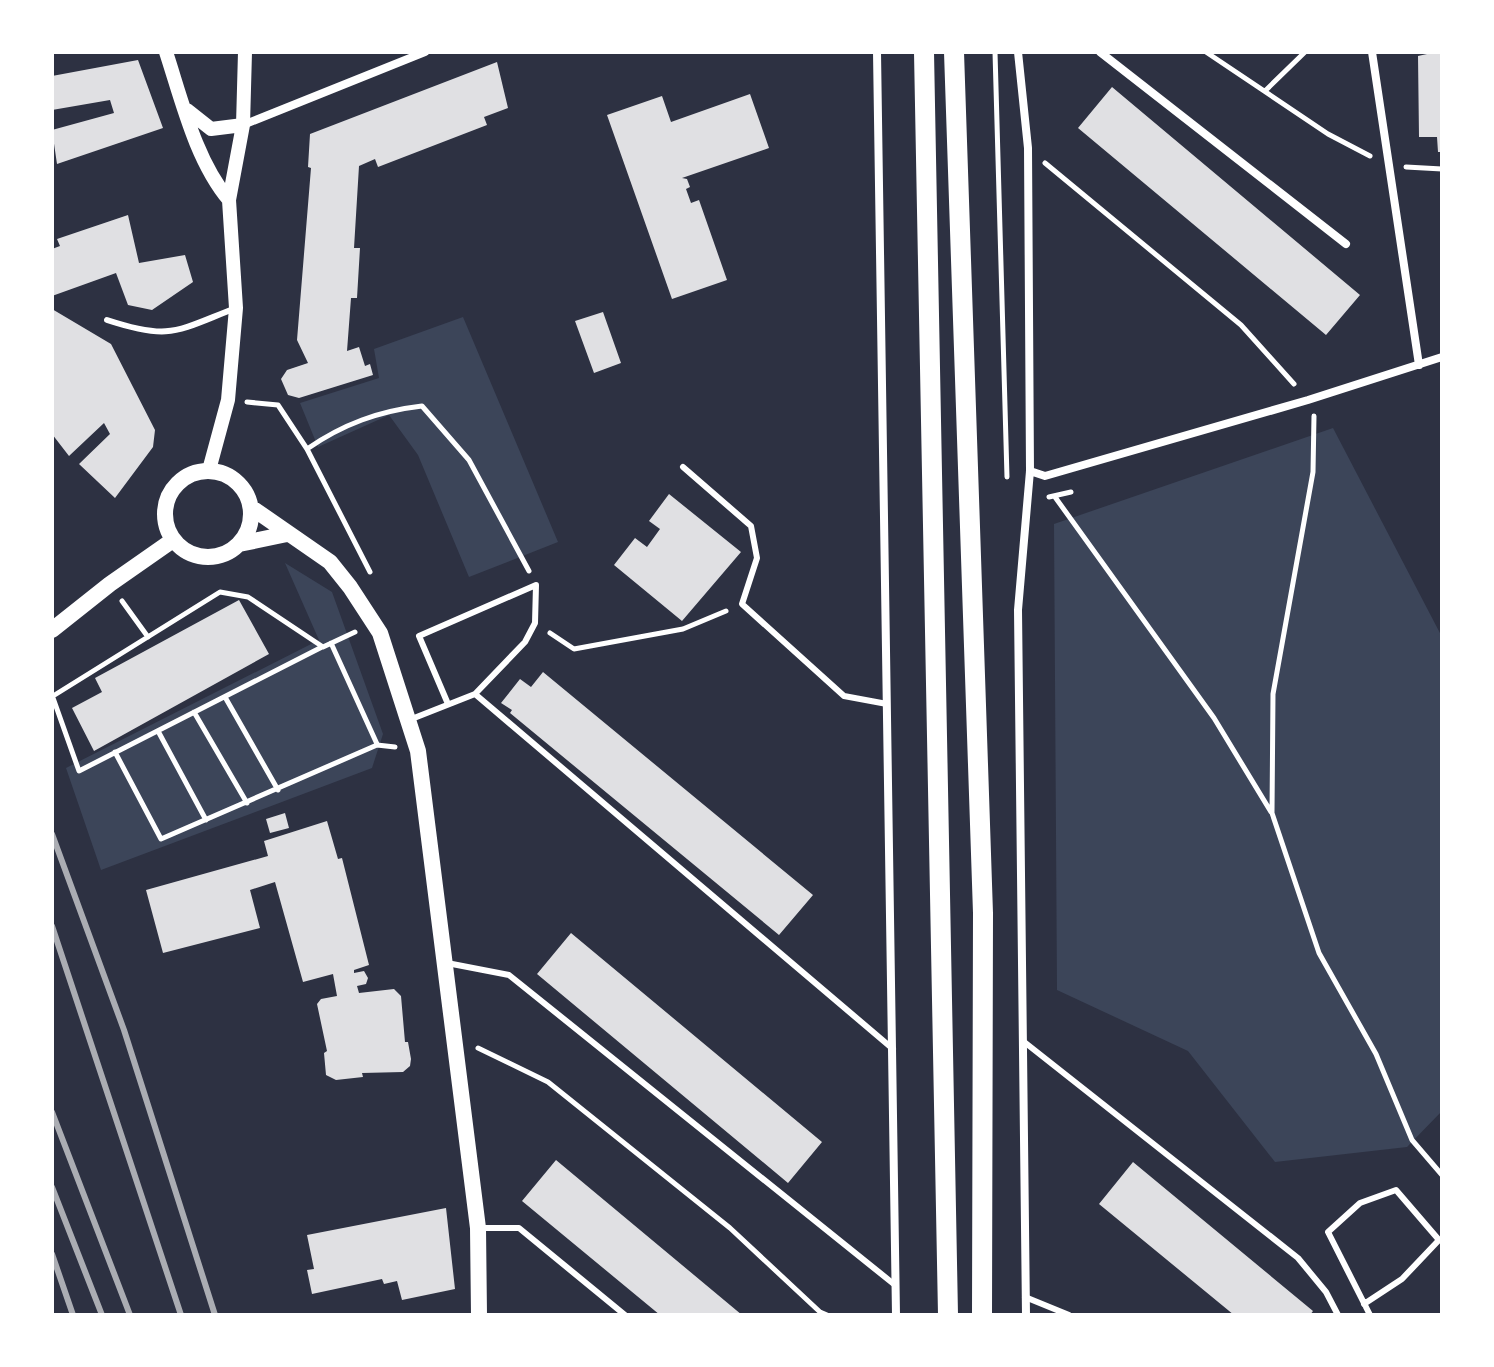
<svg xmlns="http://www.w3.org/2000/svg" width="1494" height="1367" font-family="Inter,sans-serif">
<rect width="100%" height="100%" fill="#2d3142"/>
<path fill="#3c4559" d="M463,317l95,225 -89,35 -51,-122 -29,-40 -71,32 -18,-44 79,-25 -5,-29z
M1333,428l109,209v474l-35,36 -132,15 -87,-111 -131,-61 -3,-466z
M285,563l47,29 51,142 -11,34 -271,102 -35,-102 253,-128z"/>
<path fill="#e0e0e3" d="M1436,52h6v100h-4l-1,-15h-18l-1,-81z
M138,60l25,68 -106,36 -5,-34 62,-17 -4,-13 -58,10v-34z
M497,62l11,46 -24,9 3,8 -109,42 -3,-8 -16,7 -5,82h6l-3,50h-6l-4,53 12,-4 6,19 5,-2 3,11 -74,23 -11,-3 -7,-16 6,-9 21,-7 -11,-23 14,-172 -3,-1 2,-33z
M1112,87l248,208 -34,40 -248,-207z
M750,94l19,54 -87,30 5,1 3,8 -4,2 5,14 8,-3 28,80 -55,19 -65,-184 55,-19 9,26z
M128,215l11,48 46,-8 8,27 -41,28 -24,-5 -12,-32 -64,23v-47l8,-3 -3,-7z
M52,309l59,35 44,86 -2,17 -38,51 -36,-34 31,-30 -6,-11 -35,33 -17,-22z
M603,312l18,51 -27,10 -19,-52z
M669,494l72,58 -59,69 -68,-56 21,-27 12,9 13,-18 -11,-8z
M239,600l30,54 -175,97 -22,-43 30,-16 -7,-14z
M543,672l270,223 -34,40 -269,-222 2,-3 -11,-7 19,-24 11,8z
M285,813l4,15 -19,5 -4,-14z
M327,821l11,38 4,-1 27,107 -15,5v3l10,-2 4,7 -2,6 -9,2 2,7 35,-4 7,7 4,46h3l3,17 -1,7 -7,6 -41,1 1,4 -27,3 -10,-5 -2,-22 3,-2 -10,-47 4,-5 16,-3 -4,-22 -30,8 -28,-100 -25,8 10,38 -97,25 -17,-63 122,-34 -4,-15z
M571,933l251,209 -34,41 -251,-209z
M556,1160l186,155h-82l-138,-114z
M1133,1162l180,149 -3,4h-76l-135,-111z
M446,1208l9,81 -53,11 -5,-19 -13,3 -2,-5 -70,15 -5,-24 7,-1 -7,-34z"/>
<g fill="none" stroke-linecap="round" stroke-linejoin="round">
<path stroke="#fff" stroke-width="5" d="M995,52l12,425
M1206,52l122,82 42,22
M1266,90l39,-38
M1045,163l196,162 53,59
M1406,167l36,2
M247,402l31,3 29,44 63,123
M1314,416l-1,56 -40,222 -1,119 47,140 57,101 36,86 30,35
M307,449c36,-25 72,-38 115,-43l47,54 60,111
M1049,497l22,-5
M1055,497l159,221 57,94
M122,601l26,36
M550,633l24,16 109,-20 43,-18
M331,643l46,101
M52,695l27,76 243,-124
M53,696l167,-104 28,5 75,50 32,-15
M225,697l53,93
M194,712l53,91
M158,731l48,89
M115,752l46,87 216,-94 18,2
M478,1048l70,34 182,146 90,84 7,3"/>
<path stroke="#fff" stroke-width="6" d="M107,320c64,21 69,11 129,-12
M683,467l68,59 6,32 -15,46 102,92 43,8
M475,694l418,355
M409,720l66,-26 50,-52 10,-19 1,-38 -117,51 29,68
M447,963l62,12 386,310
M1023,1041l275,217 28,34 12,23
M481,1228h38l106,87
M1025,1297l44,18
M1364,1304l38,-25 37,-39 -43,-50 -36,13 -32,29 42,83"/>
<path stroke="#fff" stroke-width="8" d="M877,52l19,1263
M1018,52l10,96 2,323 -12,139 8,705
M1100,52l246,192
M1372,52l47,313
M243,125l182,-73
M1030,471l15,5 263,-76 134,-43"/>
<path stroke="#fff" stroke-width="14" d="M166,52c16,49 30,109 63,148
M187,110l24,19 32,-4
M209,470l19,-70 8,-92 -7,-108 14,-75 2,-73"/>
<path stroke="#fff" stroke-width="16" d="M165 514a43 43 0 1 1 86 0a43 43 0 1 1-86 0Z
M252,508l78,54 20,25 30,46 38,118 60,477 1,87
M239,544l48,-10
M52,630l58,-46 63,-44"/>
<path stroke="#fff" stroke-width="20" d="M924,52l24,1263
M954,52l29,861 -1,402"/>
<path stroke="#abadb3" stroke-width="6" d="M52,834l72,196 91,285
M52,926l129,389
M52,1112l78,203
M52,1187l50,128
M52,1254l21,61"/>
</g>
<rect width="1494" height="1367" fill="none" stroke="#ffffff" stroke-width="108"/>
</svg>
